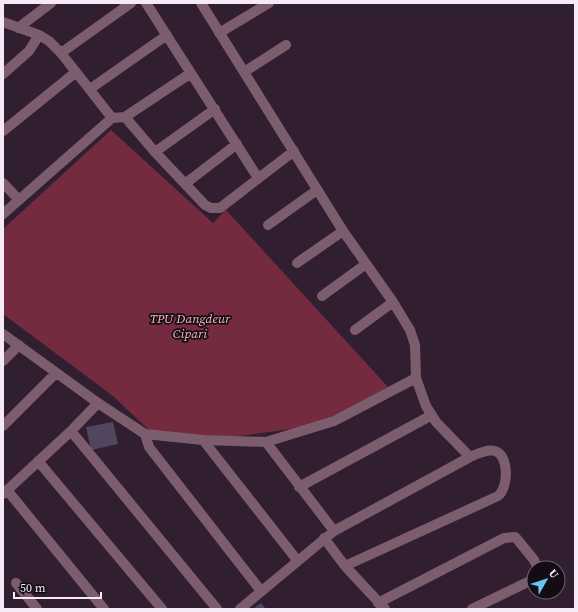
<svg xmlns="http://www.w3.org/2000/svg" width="578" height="612" font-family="'Source Serif 4',serif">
<rect width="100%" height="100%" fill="#311f31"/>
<path fill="#742b40" d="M111,130l102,93 13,-13 162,177 -75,39 -103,14 -57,-6 -40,-38 -110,-82v-85z"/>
<path fill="#52465e" d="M113,422l5,22 -27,6 -5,-23z
M261,603l5,6h-13z"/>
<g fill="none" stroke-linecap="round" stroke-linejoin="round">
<path stroke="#7c5d6d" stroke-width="10" d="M146,3l112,175
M201,3l142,228 50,71 17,28 5,15 1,33 10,28 10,16 34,35
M3,22l36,13 10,6 12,12 51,65
M18,28l33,-25
M219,33l50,-30
M61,53l70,-50
M244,72l42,-27
M3,74l26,-23 10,-16
M90,89l77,-54
M125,117l66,-44
M3,131l73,-59
M155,152l60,-43
M3,183l16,17
M186,183l51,-39
M3,214l109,-96 13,-1 30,35 50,53 6,3h9l74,-57
M268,225l49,-35
M297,263l46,-32
M322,296l44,-32
M355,330l38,-28
M3,334l95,69 47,31 58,6 63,2 68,-21 82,-43
M3,361l16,-16
M3,426l53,-53
M71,431l146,178
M145,434l4,13 112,144
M203,440l94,120
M266,442l68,89
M38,461l124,148
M299,487l133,-72
M7,490l97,119
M3,494l68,-63 27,-28
M324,538l21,28 40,43
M16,583l21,26
M378,603l126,-65 11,-1 2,2 17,21 4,8
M240,609l94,-78 136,-74c7,-3 17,-8 25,-6 14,4 14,36 3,45l-153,70
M472,609l62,-30"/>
</g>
<g text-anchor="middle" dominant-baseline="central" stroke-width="3.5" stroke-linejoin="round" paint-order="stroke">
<g font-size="13" font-style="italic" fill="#fab5c3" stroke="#140c14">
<text x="190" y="318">TPU Dangdeur<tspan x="190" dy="15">Cipari</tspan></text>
</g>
</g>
<rect width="578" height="612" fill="none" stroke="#f7eaf7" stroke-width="8"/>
<g transform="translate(546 580) rotate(51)"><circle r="19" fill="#140c14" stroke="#6f656f"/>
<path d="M0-3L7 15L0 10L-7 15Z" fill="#68c4f0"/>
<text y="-6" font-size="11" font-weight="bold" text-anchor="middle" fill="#f7eaf7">U</text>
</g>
<path d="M14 592v6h87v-6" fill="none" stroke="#f7eaf7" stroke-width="2"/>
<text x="20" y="592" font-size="12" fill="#f7eaf7" stroke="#140c14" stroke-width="3" paint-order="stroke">50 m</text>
</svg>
